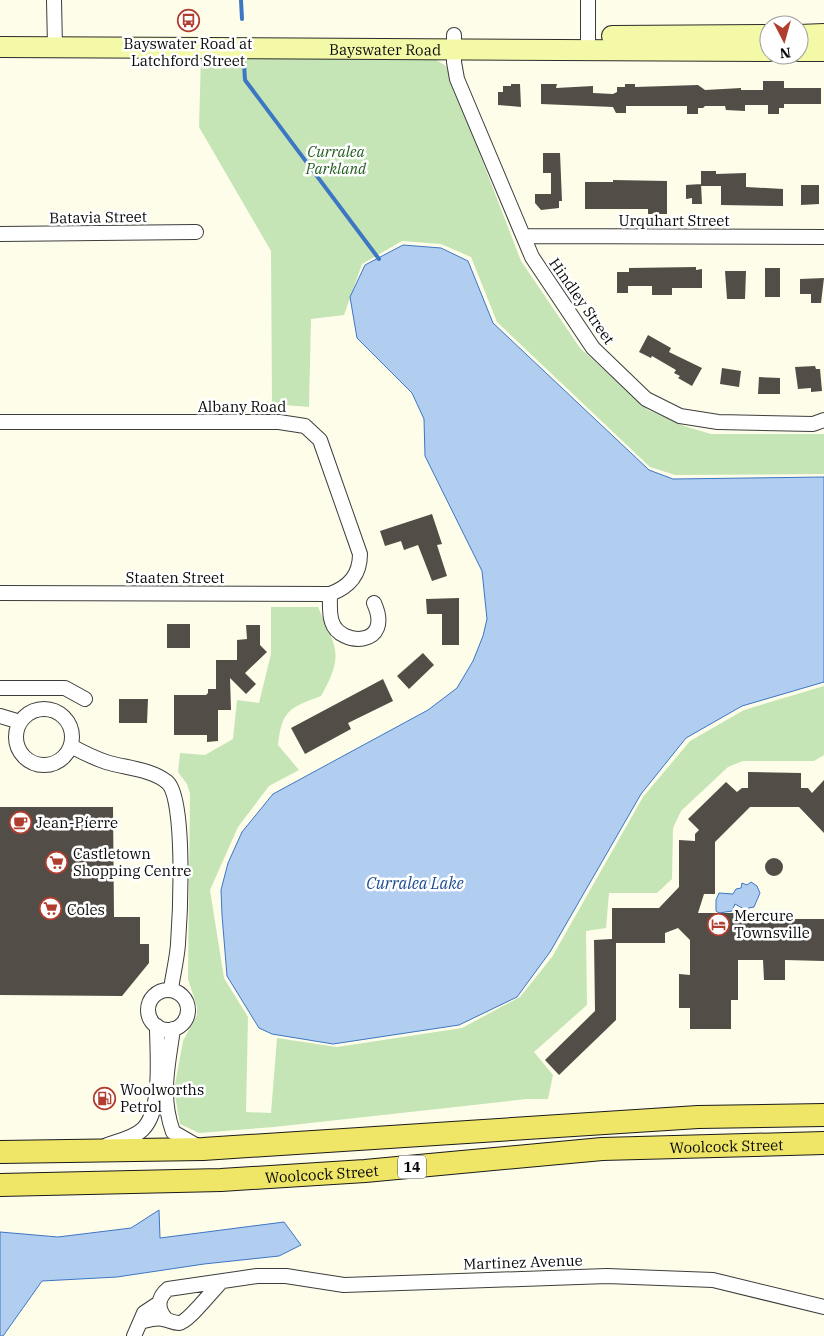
<svg xmlns="http://www.w3.org/2000/svg" width="824" height="1336" font-family="'IBM Plex Serif',serif">
<rect width="100%" height="100%" fill="#fefde9"/>
<path fill="#c6e5b6" d="M201,56l232,2 13,8 75,195 59,87 68,62 36,16 27,8h113v40l-149,1 -25,-8 -153,-145 -26,-65 -30,-13 -39,-3 -40,23 -18,51 -33,4 -2,88 -37,-3 -1,-153 -72,-124z
M271,607h47c18,41 27,46 3,89 -32,12 -39,14 -43,49l21,25 -30,16 -31,41 -28,63 14,88 24,39 -2,95 25,1 6,-75 60,9 125,-19 58,-31 32,-40 91,-160 47,-56 54,-31 80,-24v69l-10,6h-71l-15,6 -47,44 -8,17 -1,51 -15,14h-48l-3,35 -20,3 1,74 -53,47 19,23 -5,24h-21l-253,28 -75,6 -19,-9 -6,-34 9,-49 14,-26v-8l-9,-28 2,-185 -3,-10 -9,-12 2,-19 25,2 28,-16 4,-39 22,3 12,-49z"/>
<path fill="#b1cef1" stroke="#3d76c3" d="M403,245l38,3 27,13 25,62 156,147 24,9 151,-2v205l-82,24 -56,32 -45,56 -91,158 -33,45 -58,28 -126,19 -61,-10 -13,-6 -32,-52 -5,-61 -1,-25 7,-27 14,-31 31,-38 155,-84 29,-22 16,-27 10,-25 4,-17 -5,-48 -57,-115 -1,-37 -12,-26 -55,-55 -7,-41 15,-32z
M751,882l6,4 3,7 -6,14 -10,2 -9,-5 -3,7 -13,2 -3,-2v-11l3,-7 14,1 3,-5 5,-1 1,-5 5,2z
M159,1210l1,28 124,-16 17,23 -22,11 -75,8 -87,13 -75,4 -39,55h-3v-104l58,5 73,-9z"/>
<g fill="none" stroke-linecap="round" stroke-linejoin="round">
<path stroke="#3d76c3" stroke-width="4" d="M241,0l1,19
M244,64l1,16 134,179"/>
</g>
<path fill="#524d47" d="M763,81h21v7h37v16h-37v4h-5v6h-11v-9h-23v6l-19,-1 -1,-4h-20l-2,2h-5v6h-11v-8h-61v7h-10l-3,-6 -72,-3v-20h16l-1,4 37,-2v7l20,1 4,-2v-5h8v-3h10v3l63,-2 7,5 36,-2v2h22z
M511,84h9l1,23 -23,-2v-13h5v-6h8z
M543,153h17l2,48h-3v7l-18,2 -6,-7v-9h16v-21h-8z
M701,171h15v3l30,-1v14l37,2v17l-62,-1v-19h-20z
M613,180l54,1v33h-19v-5h-63v-27h28z
M701,184l1,20h-10v-6l-6,1v-14z
M801,185h18v19l-18,1z
M696,267v3l6,-1v19h-30v7h-20v-9h-24v7h-11v-21h12v-4z
M765,268h15v29h-15z
M725,271h21l-1,28h-18z
M824,278l-3,25h-10v-9h-11v-15z
M648,335l23,13 -2,4 33,16 -10,18 -14,-8 2,-2 -6,-3 2,-3 -24,-14 -1,2 -12,-6z
M815,366l1,3h4l2,22 -11,1v-4l-13,1 -3,-22z
M722,368l19,3 -2,16 -19,-3z
M759,377l21,1v16h-22z
M432,514l10,30 -5,1 10,31 -15,5 -14,-36 -14,5 -3,-9 -16,5 -5,-15z
M459,598v47h-17v-31h-15l-1,-15z
M167,624h23v24h-23z
M246,625h14v20l7,7 -22,21 11,11 -10,10 -16,-16 1,32h-13v31l-11,1v-7h-33v-40h32l2,-2v-4h8v-29h21v-20l10,-1z
M423,653l11,12 -25,24 -12,-13z
M383,679l10,22 -45,22 3,6 -46,25 -14,-26z
M119,699h29l-1,24h-28z
M748,772l53,1v15h7l4,5 12,-13v53l-25,-26h-49l-35,35v52h-11l-6,19h87v6h39v42l-39,-1v20h-21l-1,-20h-25v40h-7v29h-41v-21h-11v-34l11,1v-35l-12,-12 -13,5v10h-49v77l-57,55 -14,-15 50,-49 -1,-71 18,-1v-31h47l20,-21v-47l16,1v-7l4,-4 -11,-11 38,-37 11,10 5,-4h6z
M0,807h113l1,110h26v27h9v19l-27,33 -122,-1z
M765 867a9 9 0 1 1 18 0a9 9 0 1 1-18 0Z"/>
<g fill="none" stroke-linecap="round" stroke-linejoin="round">
<defs>
<path id="street" d="M54,0l1,47
M588,0v49
M454,35v27l3,17 75,178 61,91 53,51 34,17 38,6 95,2 11,-4
M0,234l196,-2
M524,236l300,1
M0,422h279l26,4 15,14 40,114c0,21 -11,33 -30,40l-330,-1
M330,594c0,8 -1,20 2,28 8,25 62,25 42,-19
M0,688h65l20,11
M16 737a28 28 0 1 1 56 0a28 28 0 1 1-56 0Z
M0,716l20,6
M71,746c11,6 23,12 35,16 19,6 45,7 61,20 19,15 13,135 11,162 -1,15 -5,30 -7,45
M148 1010a20 20 0 1 1 40 0a20 20 0 1 1-40 0Z
M173,1029c-5,37 -13,67 0,103l26,15
M107,1145c11,-4 27,-7 36,-16 20,-20 14,-76 14,-103
M166,1319c-9,-10 -9,-21 2,-30l89,-13h29l58,9 263,-9 106,4 111,27
M140,1322c8,-2 15,-5 23,-3 6,1 10,4 16,4 9,-1 33,-32 42,-41
M134,1336l10,-23 15,-10"/>
<g id="secondary">
<path d="M799,35l25,-1"/>
<path d="M612,36l157,-1"/>
<path id="s1" d="M0,47l769,4"/>
<path d="M799,51h25"/>
</g>
<g id="primary">
<path d="M0,1152l203,-3 495,-32 126,-2"/>
<path id="s2" d="M0,1185l221,-5 144,-9 237,-22 222,-6"/>
</g>
</defs>
<use href="#street" stroke="#3d3d3d" stroke-width="16"/>
<use href="#secondary" stroke="#2c2c2c" stroke-width="22"/>
<use href="#primary" stroke="#1b1b1b" stroke-width="24"/>
<use href="#street" stroke="#fff" stroke-width="14"/>
<use href="#secondary" stroke="#f4f9a8" stroke-width="20"/>
<use href="#primary" stroke="#efe667" stroke-width="22"/>
</g>
<defs>
<symbol id="bus-ring" viewBox="-11 -11 22 22"><circle r="9.5" fill="#fff" stroke="#b03d2d" stroke-width="1.5"/><path d="M-5-6H5V4H4V6H2V4H-2V6H-4V4H-5ZM-3.5-4V0h7V-4ZM-3.5 1.2v1.5H-2V1.2ZM2 1.2v1.5H3.5V1.2Z" fill="#b03d2d"/></symbol>
<symbol id="cafe-ring" viewBox="-11 -11 22 22"><circle r="9.5" fill="#fff" stroke="#b03d2d" stroke-width="1.5"/><path d="M-5.5-4.5H6V0H3Q3 3.5 0 3.5H-2.5Q-5.5 3.5-5.5 0ZM3-3.2v2h1.7v-2ZM-6 4.5H4V6H-6Z" fill="#b03d2d"/></symbol>
<symbol id="supermarket-ring" viewBox="-11 -11 22 22"><circle r="9.5" fill="#fff" stroke="#b03d2d" stroke-width="1.5"/><path d="M-6-5.5h2.5l.6 2H6L4.5 2H-2.5L-4.4-4H-6ZM-1.5 3.2a1.3 1.3 0 1 0 .1 0ZM3 3.2a1.3 1.3 0 1 0 .1 0Z" fill="#b03d2d"/></symbol>
<symbol id="hotel-ring" viewBox="-11 -11 22 22"><circle r="9.5" fill="#fff" stroke="#b03d2d" stroke-width="1.5"/><path d="M-6-4.5h1.5V1H6V5H4.5V3h-9V5H-6ZM-4 0a1.8 1.8 0 1 1 3.6 0ZM.5 0V-2.5h3Q6-2.5 6 0Z" fill="#b03d2d"/></symbol>
<symbol id="fuel-ring" viewBox="-11 -11 22 22"><circle r="9.5" fill="#fff" stroke="#b03d2d" stroke-width="1.5"/><path d="M-5.5-6h7V0h2V4h1.3V-2.5L3-4.5l.8-.8L6-3V5H2.5V1h-1V6h-7ZM-4.2-4.7v3.2H.2V-4.7Z" fill="#b03d2d"/></symbol>
</defs>
<g fill-rule="evenodd">
<use href="#bus-ring" x="176" y="8" width="25" height="25"/>
<use href="#cafe-ring" x="8" y="810" width="25" height="25"/>
<use href="#supermarket-ring" x="44" y="850" width="25" height="25"/>
<use href="#supermarket-ring" x="38" y="896" width="25" height="25"/>
<use href="#hotel-ring" x="706" y="912" width="25" height="25"/>
<use href="#fuel-ring" x="92" y="1086" width="25" height="25"/>
</g>
<g text-anchor="middle" dominant-baseline="central" stroke-width="5" stroke-linejoin="round" paint-order="stroke">
<rect fill="#fff" stroke="#545454" stroke-width="1" x="398" y="1155.5" width="28" height="23" rx="4"/>
<g font-size="14" font-weight="bold" fill="#0a0a0a">
<text x="412" y="1167">14</text>
</g>
<g font-size="15" fill="#0a0a0a" stroke="#fff" text-anchor="start">
<text x="188" y="43" text-anchor="middle">Bayswater Road at<tspan x="188" dy="17">Latchford Street</tspan></text>
<text x="36" y="822">Jean-Píerre</text>
<text x="73" y="853">Castletown<tspan x="73" dy="17">Shopping Centre</tspan></text>
<text x="67" y="909">Coles</text>
<text x="734" y="915">Mercure<tspan x="734" dy="17">Townsville</tspan></text>
<text x="120" y="1089">Woolworths<tspan x="120" dy="17">Petrol</tspan></text>
</g>
<g font-size="15" fill="#0a0a0a" stroke="#fff">
<text stroke="none"><textPath href="#s1" startOffset="385">Bayswater Road</textPath></text>
<text transform="translate(98 217) rotate(-1)">Batavia Street</text>
<text x="674" y="220">Urquhart Street</text>
<text transform="translate(582 301) rotate(55)">Hindley Street</text>
<text x="242" y="406">Albany Road</text>
<text x="175" y="577">Staaten Street</text>
<text stroke="none"><textPath href="#s2" startOffset="728">Woolcock Street</textPath></text>
<text stroke="none"><textPath href="#s2" startOffset="322">Woolcock Street</textPath></text>
<text transform="translate(523 1262) rotate(-2)">Martinez Avenue</text>
</g>
<g font-size="15" font-style="italic" fill="#225c20" stroke="#fff">
<text x="336" y="151">Curralea<tspan x="336" dy="17">Parkland</tspan></text>
</g>
<g font-size="16" font-style="italic" fill="#1d4b92" stroke="#fff">
<text x="415" y="883">Curralea Lake</text>
</g>
</g>
<g transform="translate(784 40) rotate(174)"><circle r="24" fill="#ffffff" stroke="#9d9d9d"/>
<path d="M0-4L9 19L0 12L-9 19Z" fill="#b03d2d"/>
<text y="-8" font-size="14" font-weight="bold" text-anchor="middle" fill="#0a0a0a">N</text>
</g>
</svg>
